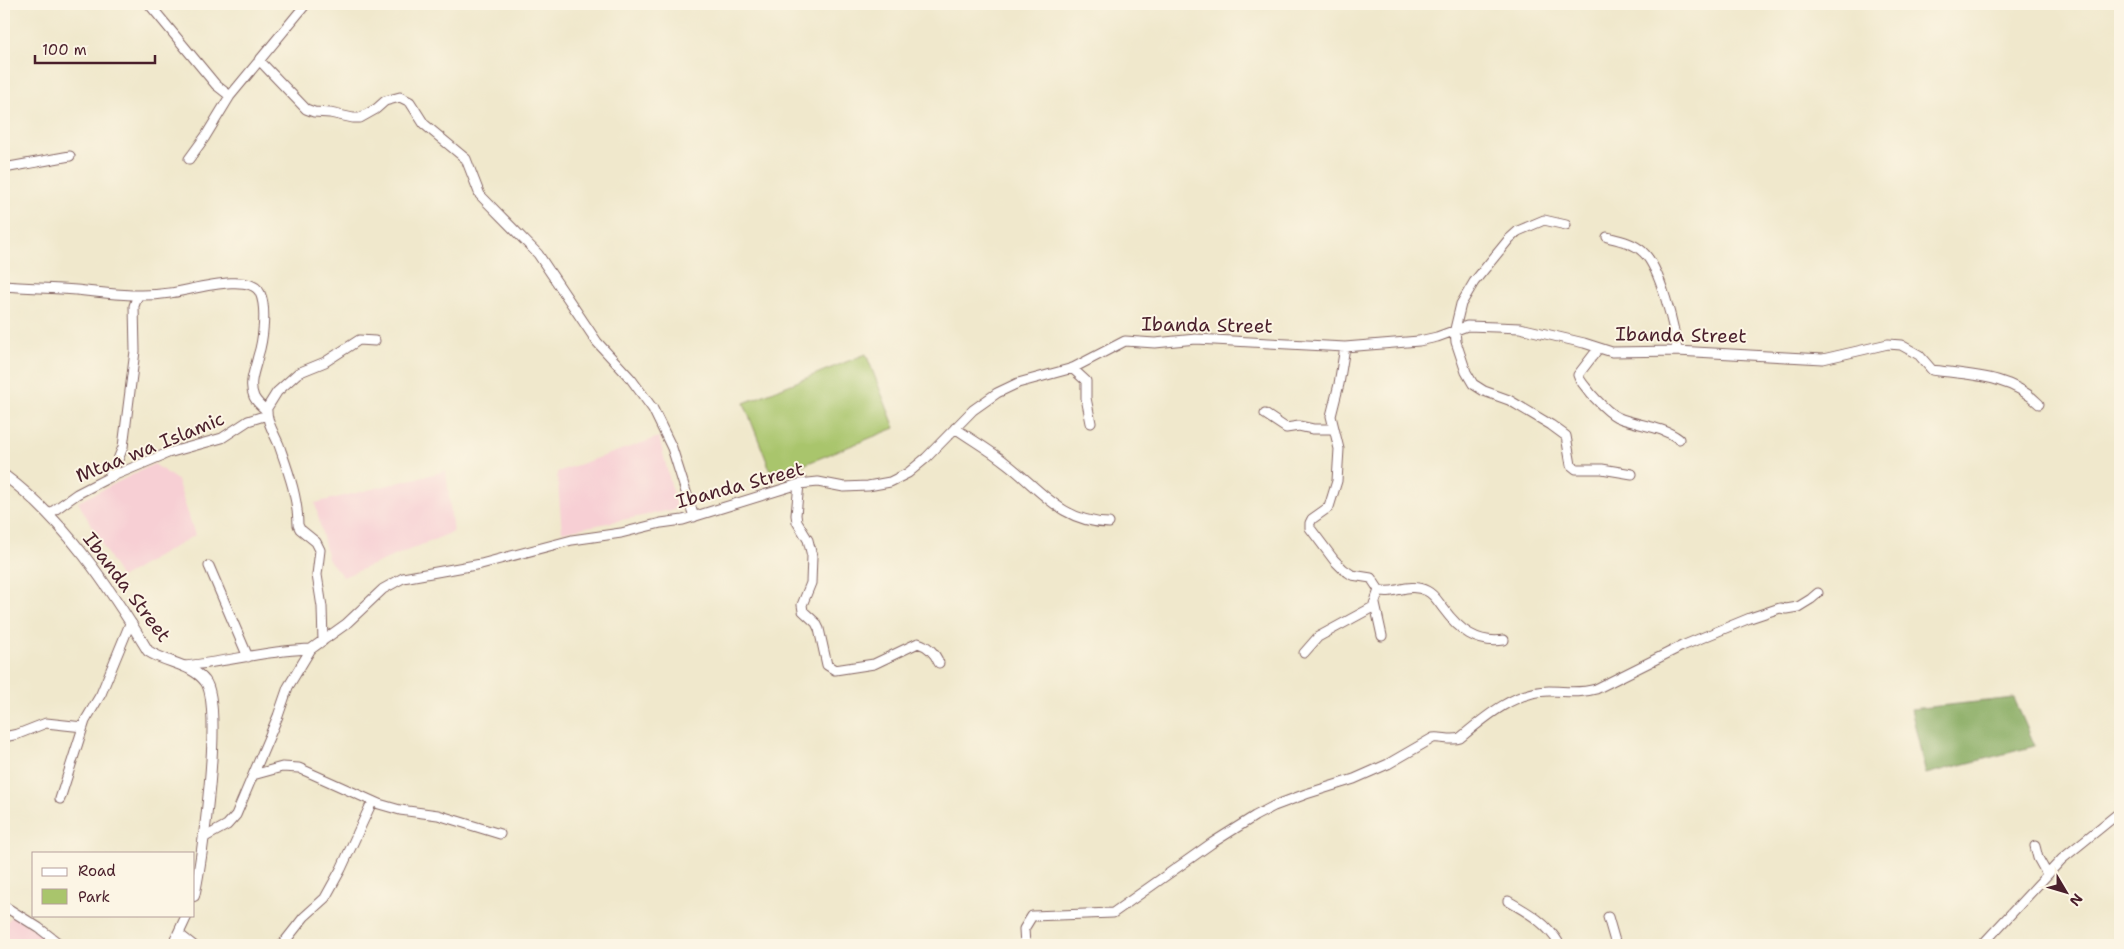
<svg xmlns="http://www.w3.org/2000/svg" width="2124" height="949" font-family="'Shantell Sans',sans-serif">
<rect width="100%" height="100%" fill="#fcf5e5"/>
<filter id="ink" filterUnits="userSpaceOnUse"><feTurbulence type="fractalNoise" baseFrequency=".02" numOctaves="2"/><feDisplacementMap in="SourceGraphic" scale="10" xChannelSelector="R" yChannelSelector="G"/><feConvolveMatrix kernelMatrix="1 2 1 2 8 2 1 2 1" color-interpolation-filters="sRGB"/></filter>
<filter id="wash" filterUnits="userSpaceOnUse"><feTurbulence type="fractalNoise" baseFrequency=".0096" numOctaves="4" result="noise"/><feDisplacementMap in="SourceGraphic" scale="20" xChannelSelector="R" yChannelSelector="G"/><feGaussianBlur stdDeviation="1.12" result="paint"/><feColorMatrix in="noise" values="0 0 0 0 0 0 0 0 0 0 0 0 0 0 0 0 0 1.4 0 .05"/><feComposite in="paint" operator="in"/></filter>
<g filter="url(#wash)">
<rect width="100%" height="100%" fill="#f0e8cc"/>
<path fill="#f7cfd4" d="M659,437l18,72 -115,23 -5,-60z
M154,464l23,16 18,55 -74,43 -43,-76z
M446,471l7,61 -110,45 -15,-18 -13,-56z
M13,915l45,30h-54v-20z"/>
<path fill="#a9c56c" stroke="#7a724c" d="M866,354l29,74 -122,49 -29,-74z"/>
<path fill="#86aa60" stroke="#686446" d="M2014,698l21,48 -109,28 -15,-65z"/>
</g>
<g filter="url(#ink)">
<g fill="none" stroke-linecap="round" stroke-linejoin="round">
<defs>
<path id="minor" d="M149,4l67,81 14,11
M259,60l47,49 8,3 16,1 23,5h7l16,-9 9,-8 15,-4 10,5 14,22 42,35 14,36 58,59 59,88 34,37 22,30 19,39 22,69
M189,159l16,-22 25,-41 76,-92
M4,168l66,-12
M1566,225l-22,-5 -26,11 -9,8 -35,43 -13,22 -6,25 1,13 10,30 7,12 11,7 25,9 42,25 15,11 5,29 5,4h26l30,5
M1607,237c12,3 27,6 36,15 17,15 32,76 34,99
M4,286c24,2 48,2 72,4 32,3 62,8 94,3 19,-2 80,-22 90,0 7,15 3,48 -2,63 -3,14 -10,27 -4,41 3,6 8,10 13,14
M1345,347l-6,37 -8,32 8,33 -2,32 -8,26 -17,12 -2,4v5l24,32 9,9 9,6 19,3 8,12c14,6 29,-9 48,1 8,4 11,11 16,17 16,22 34,36 61,32
M1598,349l-20,26c2,7 9,13 13,19 8,8 16,18 26,23 20,9 43,8 62,22
M1072,368l14,13v17l5,25
M1265,414l21,14 13,-2 14,3h20
M955,428c17,12 35,22 51,35 34,26 55,59 103,60
M108,478l9,-16 6,-15 12,-96 -1,-45 4,-11
M799,484l-3,31 1,7 11,18 4,16 -1,27 -9,22 1,6 13,12 3,6 8,36 8,5 39,-6 44,-21c10,3 17,10 21,20
M49,514l28,-20 31,-16 60,-25 54,-15 26,-17 19,-6
M209,566l39,91
M1375,604l7,32
M323,641l-1,-34 -5,-32 3,-25 -4,-8 -16,-13 -2,-4c0,-28 -10,-54 -19,-80 -5,-12 -13,-24 -12,-37l10,-16 21,-19 27,-11 34,-22 16,1
M1304,653l14,-16 55,-30 6,-17
M184,666c43,-4 84,-16 127,-17
M4,737l14,-3 28,-11 37,4
M253,775l29,-8 17,1 80,36 21,6 38,5 62,19
M60,799l25,-78 16,-27 28,-68 3,-2
M205,837l22,-12 9,-10 42,-99 10,-29 23,-38 35,-25 37,-35 20,-11 78,-14 91,-24 49,-7 40,-10 22,-3 116,-36 19,-2 26,5 24,-1 22,-4 18,-9 18,-15 47,-48 24,-17 21,-10 55,-15 52,-27 30,2 41,-4 149,8 74,-6 18,-4 30,-11 29,1 24,1 64,15 28,9 65,-1 146,8 65,-15 13,1 18,10 13,15c38,5 79,5 107,34
M2035,846l3,12 9,16
M1508,901c21,12 39,22 52,44
M4,906l35,22 22,17
M1608,917l8,28
M179,934l14,11
M282,945l22,-28 21,-19 16,-29 31,-67
M1025,945l-1,-16 8,-13 81,-3 99,-70 43,-27 19,-10 32,-12 48,-15 34,-15 45,-26c9,-1 19,3 27,0 24,-20 55,-47 89,-47 16,0 30,3 47,-2l86,-43 68,-28 30,-10 6,1 12,-2 13,-8 7,-6
M1982,945l80,-86 58,-47"/>
<path id="tertiary" d="M4,475c60,44 106,113 144,176 18,12 44,13 57,30 19,23 -3,182 -11,215
M173,945l14,-30"/>
</defs>
<use href="#minor" stroke="#846563" stroke-width="11"/>
<use href="#tertiary" stroke="#846563" stroke-width="12"/>
<use href="#minor" stroke="#fff" stroke-width="9"/>
<use href="#tertiary" stroke="#fff" stroke-width="10"/>
</g>
</g>
<g text-anchor="middle" dominant-baseline="central" stroke-width="4" stroke-linejoin="round" paint-order="stroke">
<g font-size="19" fill="#4a1f2b" stroke="#fcf5e5">
<text transform="translate(1207 325) rotate(1)">Ibanda Street</text>
<text transform="translate(1681 335) rotate(1)">Ibanda Street</text>
<text transform="translate(150 447) rotate(-22)">Mtaa wa Islamic</text>
<text transform="translate(740 485) rotate(-15)">Ibanda Street</text>
<text transform="translate(127 587) rotate(53)">Ibanda Street</text>
</g>
</g>
<rect width="2124" height="949" fill="none" stroke="#fcf5e5" stroke-width="20"/>
<rect x="32" y="852" width="162" height="65" fill="#fcf5e5" stroke="#b59f9b"/>
<rect x="42" y="868" width="25" height="8" fill="#ffffff" stroke="#b59f9b"/>
<text x="78" y="876" font-size="15" fill="#4a1f2b">Road</text>
<rect x="42" y="889" width="25" height="15" fill="#a9c56c" stroke="#b59f9b"/>
<text x="78" y="902" font-size="15" fill="#4a1f2b">Park</text>
<g transform="translate(2066 892) rotate(128)" stroke="#fcf5e5" stroke-width="4" paint-order="stroke">
<path d="M0-4L9 19L0 12L-9 19Z" fill="#4a1f2b"/>
<text y="-8" font-size="14" font-weight="bold" text-anchor="middle" fill="#4a1f2b">N</text>
</g>
<path d="M35 55v8h120v-8" fill="none" stroke="#4a1f2b" stroke-width="2.5"/>
<text x="42" y="55" font-size="15" fill="#4a1f2b" stroke="#fcf5e5" stroke-width="4" paint-order="stroke">100 m</text>
</svg>
